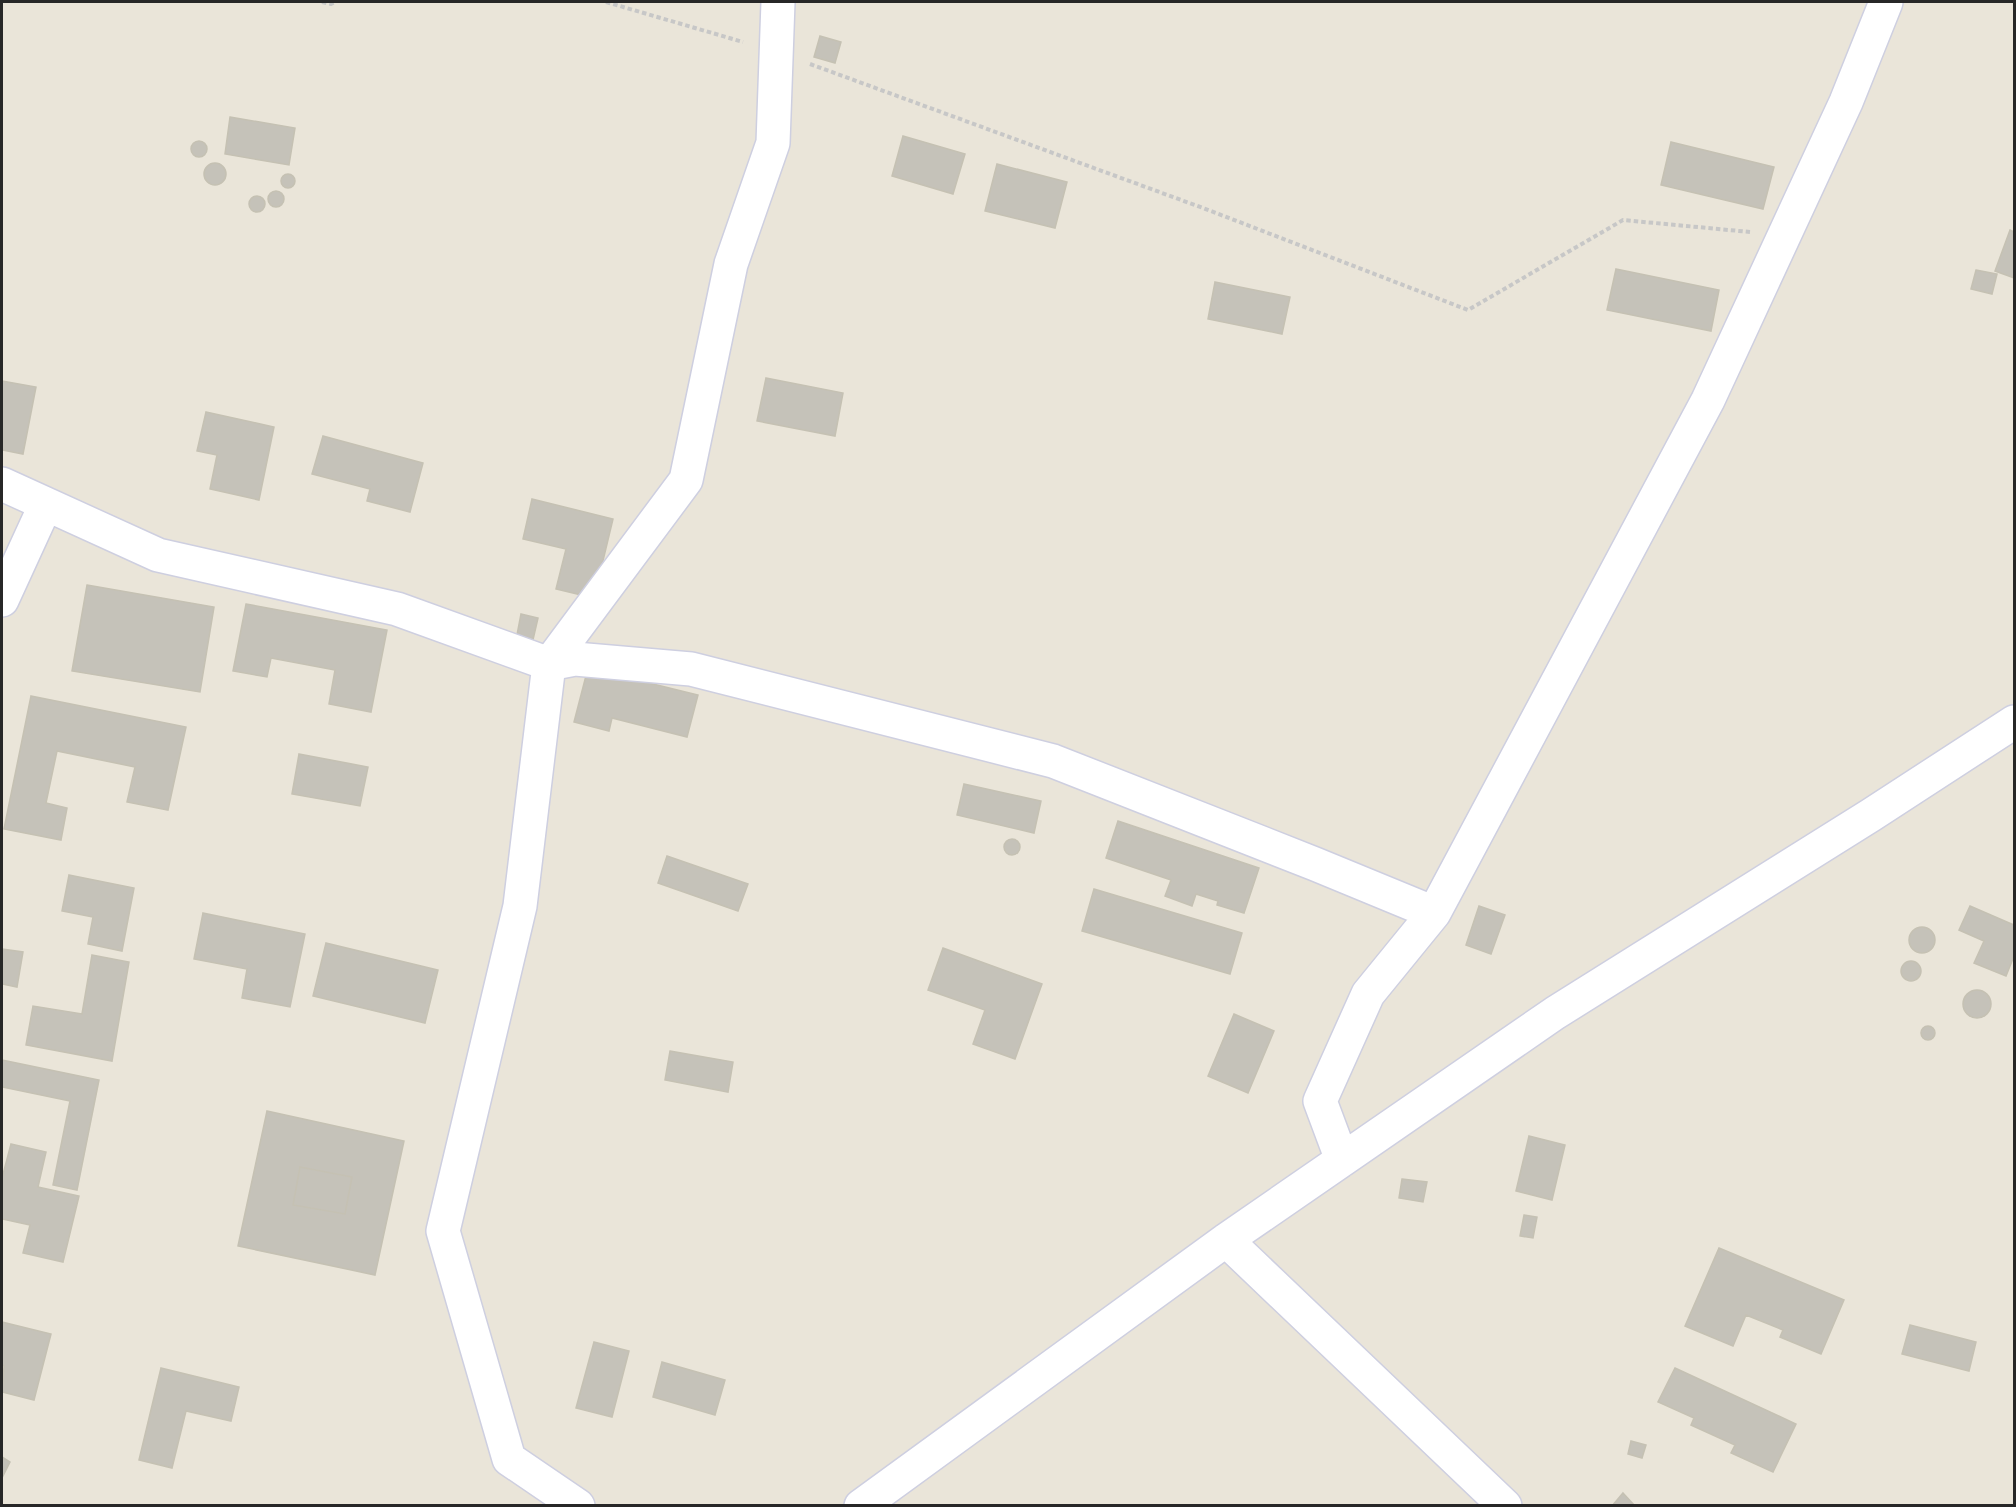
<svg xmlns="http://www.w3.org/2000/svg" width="2016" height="1507" font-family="Lato,sans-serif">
<rect width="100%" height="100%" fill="#eae5d9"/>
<path fill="#c5c2b9" stroke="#c5c1b3" stroke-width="1.5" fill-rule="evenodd" d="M820,36l21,6 -6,21 -21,-6z
M230,117l65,11 -6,37 -64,-11z
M903,136l62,18 -12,40 -61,-18z
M191 149a8 8 0 1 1 16 0a8 8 0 1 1-16 0Z
M1671,142l103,25 -11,42 -102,-24z
M204 174a11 11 0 1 1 22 0a11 11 0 1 1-22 0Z
M997,164l70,18 -12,46 -70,-17z
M281 181a7 7 0 1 1 14 0a7 7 0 1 1-14 0Z
M268 199a8 8 0 1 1 16 0a8 8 0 1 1-16 0Z
M249 204a8 8 0 1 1 16 0a8 8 0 1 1-16 0Z
M2010,230l4,2v46l-19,-7z
M1616,269l103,21 -8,41 -104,-21z
M1976,270l21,4 -5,20 -21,-5z
M1215,282l75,15 -8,37 -74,-15z
M766,378l77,15 -8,43 -78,-15z
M2,381l34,6 -13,67 -21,-4z
M206,412l68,15 -15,73 -49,-11 7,-34 -20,-4z
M323,436l100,27 -13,49 -43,-11 3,-12 -58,-15z
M532,499l81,20 -19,79 -38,-9 10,-40 -43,-10z
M87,585l127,22 -14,85 -128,-21z
M246,604l141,26 -16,82 -42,-8 6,-34 -64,-12 -4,19 -34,-6z
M521,614l17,4 -6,26 -16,-4z
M588,668l110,27 -11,42 -75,-19 -3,13 -35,-9z
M31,696l155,31 -18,83 -41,-8 8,-35 -78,-16 -11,52 21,5 -6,32 -57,-11z
M299,754l69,13 -8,39 -68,-12z
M964,784l77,17 -7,32 -77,-18z
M1118,821l141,47 -15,45 -27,-8 1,-4 -22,-7 -4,12 -27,-10 6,-16 -65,-22z
M1004 847a8 8 0 1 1 16 0a8 8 0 1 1-16 0Z
M667,856l81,28 -10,27 -80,-28z
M69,875l65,13 -12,63 -34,-7 5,-27 -31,-6z
M1094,889l148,44 -12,41 -148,-43z
M1479,906l26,9 -14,39 -25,-9z
M1970,906l44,19v31l-8,20 -32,-13 10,-22 -25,-11z
M203,913l102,21 -15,73 -48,-9 5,-29 -53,-10z
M1909 940a13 13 0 1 1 26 0a13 13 0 1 1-26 0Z
M326,943l112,27 -13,53 -112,-27z
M943,948l99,36 -27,75 -42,-15 12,-34 -57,-20z
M2,949l21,3 -6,35 -15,-3z
M92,955l37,7 -17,99 -86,-16 7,-39 49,8z
M1901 971a10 10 0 1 1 20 0a10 10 0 1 1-20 0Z
M1963 1004a14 14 0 1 1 28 0a14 14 0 1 1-28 0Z
M1234,1014l40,17 -26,62 -40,-17z
M1921 1033a7 7 0 1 1 14 0a7 7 0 1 1-14 0Z
M670,1051l63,11 -5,30 -63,-12z
M2,1060l97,20 -22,110 -24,-5 17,-84 -68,-14z
M267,1111l137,30 -29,134 -137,-29zM300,1167l52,10 -7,37 -52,-9z
M1529,1136l36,9 -13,55 -36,-9z
M11,1144l35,8 -8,35 41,9 -16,66 -40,-9 7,-28 -28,-6v-41z
M300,1167l52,10 -7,37 -52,-9z
M1402,1179l25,3 -4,20 -24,-4z
M1524,1215l13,2 -4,21 -13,-2z
M1719,1248l125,52 -23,54 -41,-17 3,-7 -37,-15 -13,31 -48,-20z
M2,1322l49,12 -17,66 -32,-8 2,-26 -2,-1z
M1910,1325l66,17 -7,29 -67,-17z
M594,1342l35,9 -17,66 -36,-9z
M662,1362l63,18 -10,35 -62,-18z
M161,1368l78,19 -8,34 -45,-10 -14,57 -33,-8z
M1675,1368l121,56 -23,48 -42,-19 4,-8 -44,-20 3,-7 -36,-16z
M1631,1441l15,4 -4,13 -14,-4z
M2,1457l8,5 -8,16z
M1623,1493l12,13h-23z"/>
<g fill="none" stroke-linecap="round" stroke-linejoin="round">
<defs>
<path id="minor" d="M2,484l156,71 239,54 152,55 26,-5 116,10 362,92 262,103 119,49
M2,600l44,-96
M1342,1160l-22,-59 48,-107 66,-81 274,-513 138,-298 40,-100
M1226,1240l279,266
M578,1506l-69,-47 -66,-228 77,-325 29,-242 137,-184 45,-216 42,-121 5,-141
M861,1506l365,-266 329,-227 316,-198 143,-93"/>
</defs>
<use href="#minor" stroke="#cecfe0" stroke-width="36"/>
<path stroke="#c7c7c7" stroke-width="4" stroke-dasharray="4.5 3" stroke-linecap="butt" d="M322,2l9,2 4,-2
M606,2l137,40
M810,64l393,144 265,102 155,-90 127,12"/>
<use href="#minor" stroke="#fff" stroke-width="33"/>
</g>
<rect width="2016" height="1507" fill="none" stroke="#272727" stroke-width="6"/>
</svg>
